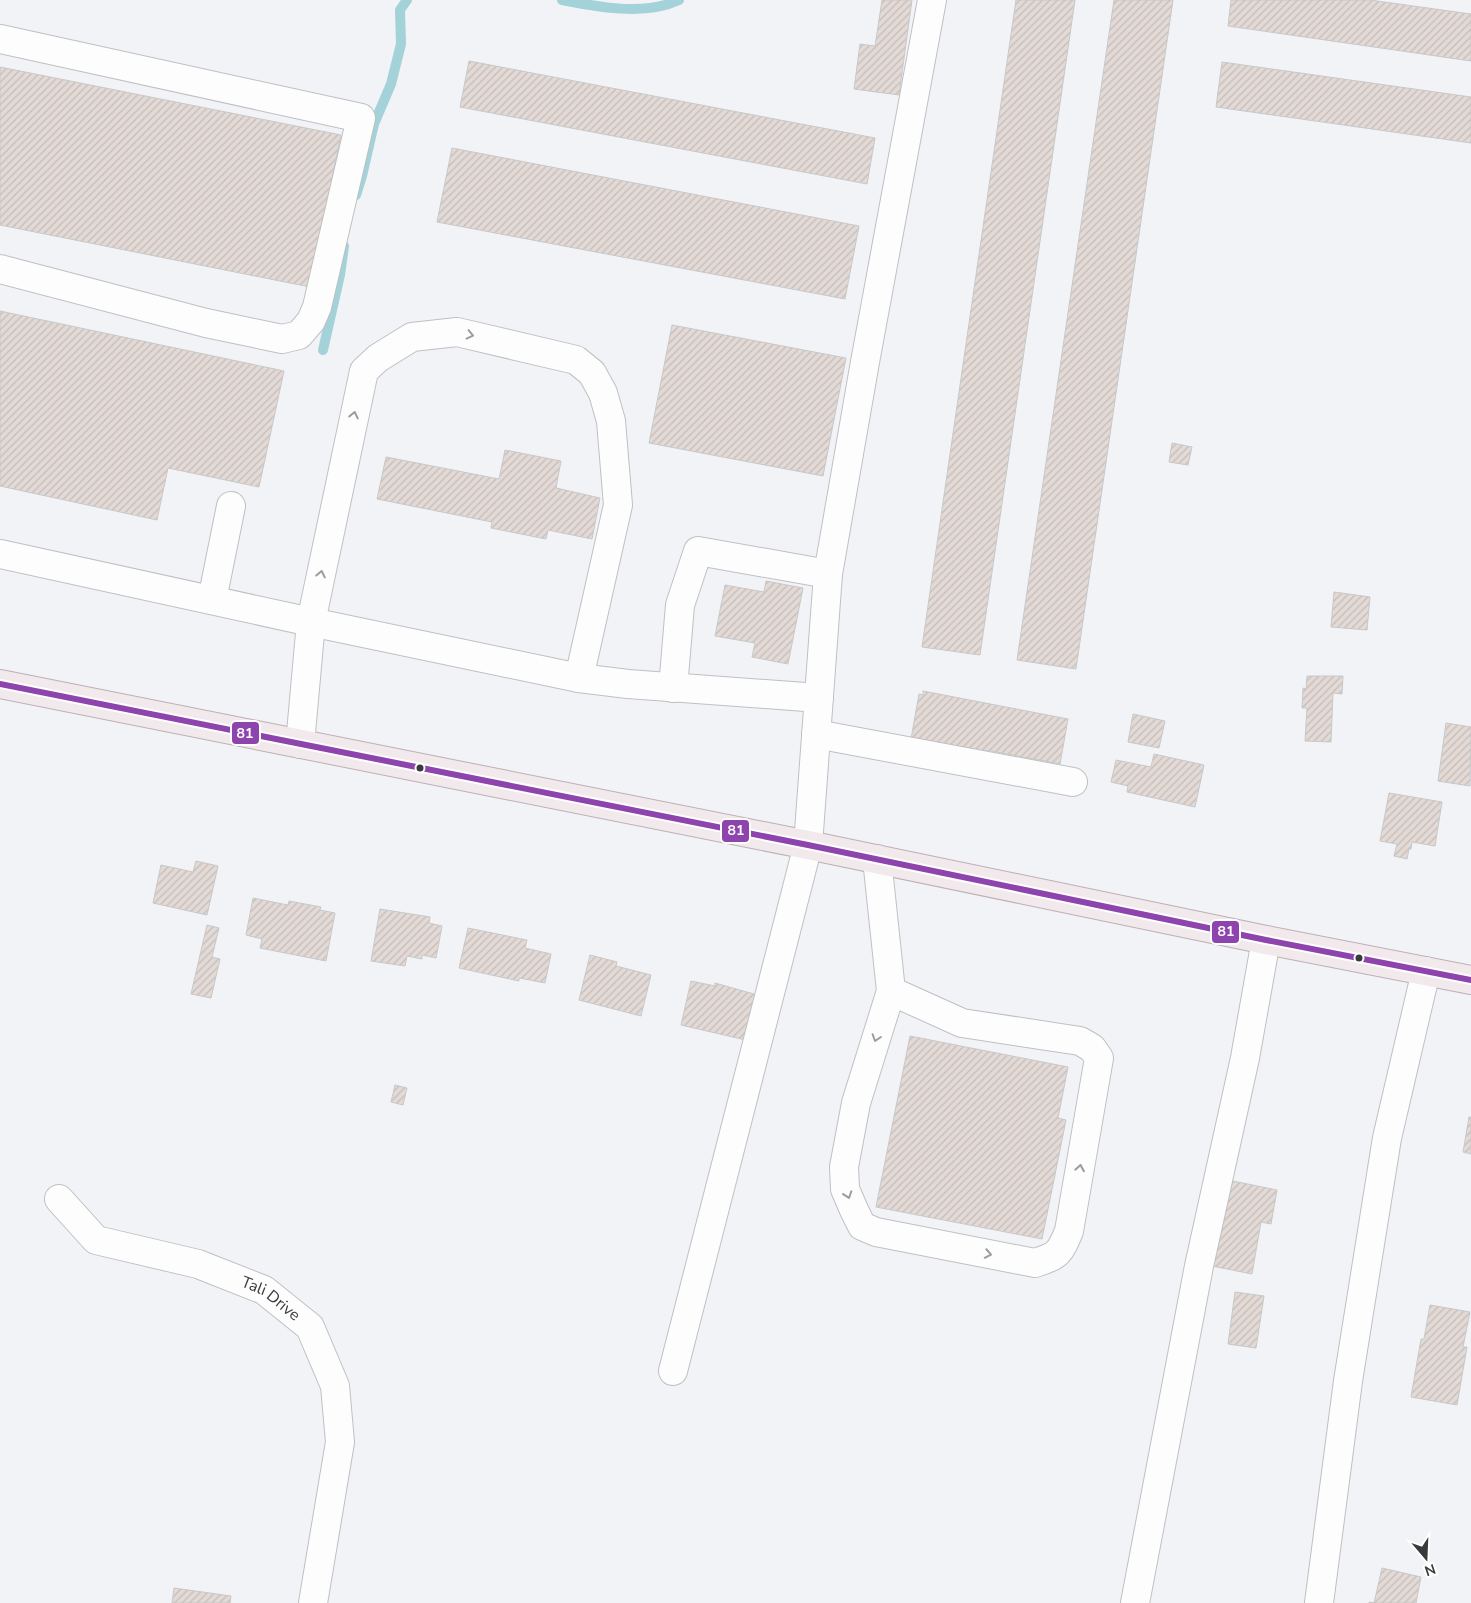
<svg xmlns="http://www.w3.org/2000/svg" width="1471" height="1603" font-family="'Nunito Sans',sans-serif">
<defs>
<pattern id="building-hatch" width="6" height="6" patternUnits="userSpaceOnUse" patternTransform="scale(1.25)"><rect width="6" height="6" fill="#e3dad6"/><path d="M-1 1l2-2M0 6l6-6M5 7l2-2" fill="none" stroke="#c4bcb9"/></pattern>
</defs>
<rect width="100%" height="100%" fill="#f1f3f6"/>
<g fill="none" stroke-linecap="round" stroke-linejoin="round">
<path stroke="#a3d2d8" stroke-width="10" d="M562,0c36,7 83,16 117,0
M356,195l6,-19 12,-52 17,-40 10,-40 -1,-34 7,-10
M323,350l17,-75 4,-29"/>
</g>
<path fill="url(#building-hatch)" stroke="#c8c8c8" d="M882,0h30l-13,95 -45,-6 6,-45 15,2z
M1016,0h59l-95,655 -58,-8z
M1114,0h59l-97,669 -59,-9z
M1231,0h139l101,14v47l-243,-35z
M469,61l406,77 -8,46 -407,-77z
M1222,62l249,35v46l-255,-36z
M0,67l341,68 -31,152 -310,-62z
M452,148l407,78 -14,73 -408,-77z
M0,311l284,60 -25,116 -91,-19 -11,52 -157,-34z
M672,325l174,33 -23,118 -174,-33z
M1172,443l20,4 -4,18 -19,-3z
M505,450l56,11 -5,27 44,10 -8,41 -44,-9 -2,9 -55,-11 1,-6 -115,-23 9,-42 113,22z
M766,581l37,7 -15,76 -36,-7 3,-14 -40,-7 10,-51 39,7z
M1334,592l36,5 -3,33 -36,-3z
M1307,676h36l-1,18 -9,-1 -2,49 -26,-1 2,-33h-5l1,-20 3,1z
M923,691l145,28 -8,45 -74,-14v3l-75,-14 8,-45 4,1z
M1133,714l32,7 -6,27 -31,-6z
M1446,723l25,4 -1,59 -32,-5z
M1154,754l50,11 -9,42 -68,-15 1,-6 -17,-4 5,-22 35,7z
M1389,793l53,9 -7,44 -23,-4 -1,7h-2l-2,10 -13,-3 3,-12 -17,-3z
M196,861l22,5 -11,49 -54,-12 8,-38 32,7z
M253,898l35,7 1,-4 32,6 -1,3 15,3 -9,48 -66,-13 2,-9 -16,-4z
M380,909l50,8 -1,6 13,3 -6,32 -14,-3v4l-15,-3 -2,10 -34,-5z
M207,925l12,3 -7,29 8,2 -9,39 -20,-4z
M468,928l59,12 -2,8 26,6 -6,29 -26,-5v3l-60,-13z
M590,955l27,7 -1,4 35,9 -10,41 -62,-16z
M691,981l24,5v-3l46,13 -11,45 -69,-16z
M910,1036l158,31 -10,51 8,2 -24,119 -166,-32z
M395,1085l12,3 -4,17 -12,-3z
M1469,1117h2v37l-8,-2z
M1228,1180l49,10 -6,34 -10,-2 -9,52 -40,-8z
M1235,1292l29,4 -8,52 -28,-4z
M1430,1305l40,7 -7,35h4l-10,58 -46,-8 10,-58h3z
M1382,1568l39,9 -5,26h-47v-1l5,1z
M174,1588l57,8 -1,7h-58z"/>
<g fill="none" stroke-linecap="round" stroke-linejoin="round">
<defs>
<g id="minor">
<path d="M0,39l361,79 -44,189 -6,14 -12,14 -17,4 -76,-16 -206,-54"/>
<path d="M0,554l311,68 53,-251 14,-13 34,-21 45,-5 119,28 16,13 11,20 8,28 7,84 -39,173"/>
<path d="M212,600l19,-94"/>
<path d="M673,688l7,-83 18,-54 130,23"/>
<path d="M816,734l257,48"/>
<path d="M300,744l11,-122 268,56 49,6 191,14"/>
<path d="M877,859l14,132 -35,112 -12,64 1,22 9,21 8,16 14,6 159,31c23,-7 25,-10 34,-32l30,-173 -7,-10 -12,-7 -118,-18 -71,-32"/>
<path id="s1" d="M59,1199l37,41 102,24 66,26 46,37 25,59 5,56 -27,161"/>
<path d="M673,1371l135,-526 20,-271 37,-212 67,-362"/>
<path d="M1135,1603l64,-337 46,-208 21,-118"/>
<path d="M1319,1603l29,-222 39,-243 39,-167"/>
</g>
<path id="major" d="M0,684l808,161 458,95 205,40"/>
</defs>
<use href="#minor" stroke="#bec0c2" stroke-width="30"/>
<use href="#major" stroke="#beafb5" stroke-width="30"/>
<use href="#minor" stroke="#fdfdfe" stroke-width="28"/>
<use href="#major" stroke="#f1e9eb" stroke-width="28"/>
<defs>
<path id="bus-1" d="M0,684l808,161 458,95 205,40"/>
</defs>
<use href="#bus-1" stroke="#fff" stroke-width="10"/>
<use href="#bus-1" stroke="#8e44ad" stroke-width="6"/>
</g>
<defs><path id="oneway-chevron" d="M-2-3.5L2.5 0L-2 3.5" fill="none" stroke-width="1.6" stroke-linecap="round" stroke-linejoin="round" transform="scale(1.25)"/></defs>
<g stroke="#9b9c9d">
<use href="#oneway-chevron" transform="translate(470 335) rotate(13)"/>
<use href="#oneway-chevron" transform="translate(354 415) rotate(-78)"/>
<use href="#oneway-chevron" transform="translate(321 574) rotate(-78)"/>
<use href="#oneway-chevron" transform="translate(876 1038) rotate(108)"/>
<use href="#oneway-chevron" transform="translate(1080 1168) rotate(-80)"/>
<use href="#oneway-chevron" transform="translate(848 1195) rotate(71)"/>
<use href="#oneway-chevron" transform="translate(988 1254) rotate(11)"/>
</g>
<g fill="#393a3c" stroke="#fff" stroke-width="2">
<circle cx="420" cy="768" r="4.5"/>
<circle cx="1359" cy="958" r="4.5"/>
</g>
<g text-anchor="middle" dominant-baseline="central" stroke-width="4" stroke-linejoin="round" paint-order="stroke">
<g font-size="16" fill="#393a3c" stroke="#fff">
<text stroke="none"><textPath href="#s1" startOffset="241">Tali Drive</textPath></text>
</g>
</g>
<g stroke="#fff" stroke-width="2">
<rect x="231" y="721" width="29" height="24" rx="5" fill="#8e44ad"/>
<rect x="721" y="819" width="29" height="24" rx="5" fill="#8e44ad"/>
<rect x="1211" y="920" width="29" height="24" rx="5" fill="#8e44ad"/>
</g>
<g font-size="14" text-anchor="middle" font-weight="bold" fill="#fff">
<text x="245" y="738">81</text>
<text x="736" y="835">81</text>
<text x="1226" y="936">81</text>
</g>
<g transform="translate(1426 1558) rotate(161)" stroke="#ffffff" stroke-width="4" paint-order="stroke">
<path d="M0-4L9 19L0 12L-9 19Z" fill="#393a3c"/>
<text y="-8" font-size="14" font-weight="bold" text-anchor="middle" fill="#393a3c">N</text>
</g>
</svg>
